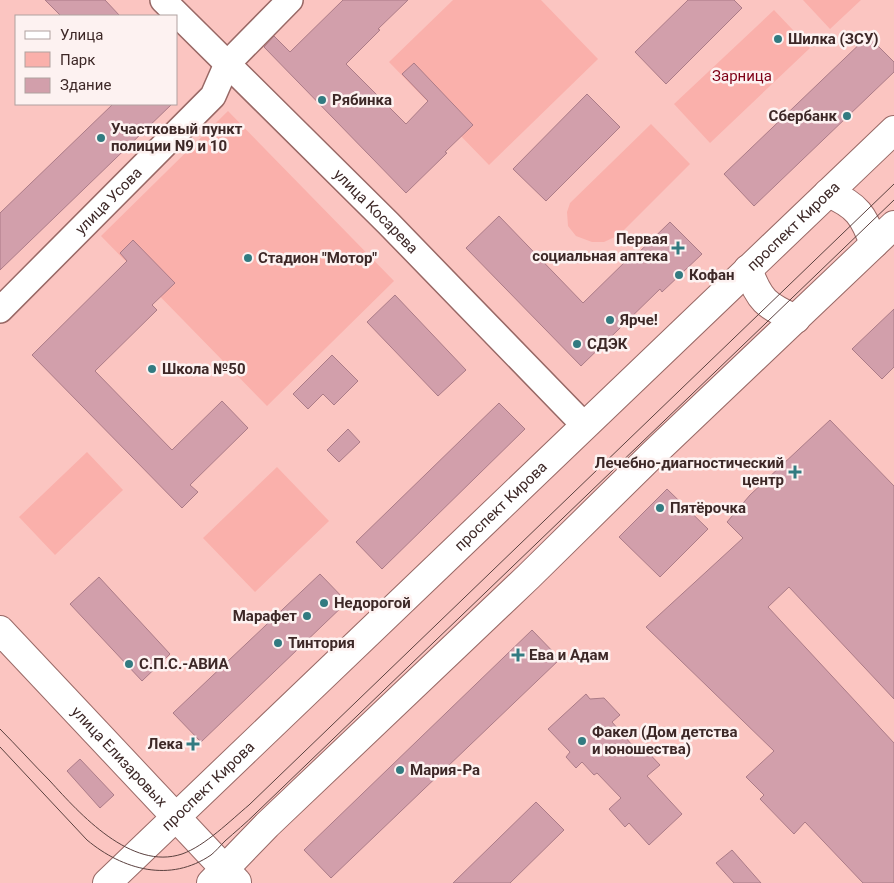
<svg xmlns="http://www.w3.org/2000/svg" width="894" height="883" font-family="Roboto,sans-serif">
<rect width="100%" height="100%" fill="#fbc5c1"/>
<path fill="#fab0ab" d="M453,0h88l57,59 -109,106 -100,-103z
M803,0h58l-31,29z
M774,10l36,38 -100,95 -36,-39z
M228,111l166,170 -127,125 -166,-170z
M651,124l39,40 -71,71 -15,7h-12l-16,-6 -8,-10 -1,-14 3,-9z
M87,452l36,38 -68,65 -36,-38z
M277,467l52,54 -74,71 -52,-54z"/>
<path fill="#d29fab" stroke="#ab7b87" d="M45,0h60l15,16h-59z
M343,0h65l-30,29 2,1 -34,34 60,60 22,-23 -26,-27 12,-11 59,62 -28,27 2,1 -41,40 -142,-146 10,-11 16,16z
M688,0h46l8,8 -76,76 -31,-32z
M868,36l26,26v10l-140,134 -30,-32z
M587,94l33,33 -74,74 -33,-32z
M113,104h59l-172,166v-57z
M499,216l84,87 48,-47 2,2 37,-36 32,32 -40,38 -2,-3 -79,77 -115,-118z
M133,240l42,43 -23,22 5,5 -62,61 77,79 50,-49 26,27 -58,57 8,7 -16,16 -150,-153 95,-94 -7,-8z
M395,295l71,75 -28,26 -71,-74z
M894,309v58l-12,12 -30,-30z
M332,355l26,26 -24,24 -11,-11 -15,15 -15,-15z
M499,403l26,26 -143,140 -26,-27z
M830,420l64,66v213l-105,-112 -21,20 126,136v140h-31l-58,-61 -11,12 -34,-35 4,-4 -18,-18 28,-26 -128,-124 97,-89 -16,-16 23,-27z
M348,429l12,13 -21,20 -12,-12z
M667,489l41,40 -48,48 -41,-40z
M320,574l27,28 -146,140 -28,-29z
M99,577l71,77 -28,27 -72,-77z
M532,630l28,29 -229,219 -27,-28z
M586,694l4,5 14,-1 16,17 -8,7 27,31 5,-5 16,17 -13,11 35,38 -33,31 -20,-22 -4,4 -16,-18 12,-11 -24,-25 -3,2 -12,-13 -6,6 -10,-11 4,-5 -22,-23z
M80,759l34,36 -14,13 -33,-37z
M536,802l28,28 -54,53h-57z
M732,850l29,33h-27l-18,-20z"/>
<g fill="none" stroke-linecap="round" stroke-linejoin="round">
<defs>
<g id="minor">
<path id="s1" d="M163,0l225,223 197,203"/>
<path id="s2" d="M0,310l213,-214 14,-32 63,-64"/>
</g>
<g id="major">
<path d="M828,193c29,12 36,23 46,51"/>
<path d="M748,269c11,31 18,37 48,50"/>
<path id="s3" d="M0,630l237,252"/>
<path id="s4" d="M107,883l787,-753"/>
<path d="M211,883l56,-58 262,-249 123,-121 242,-230"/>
</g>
</defs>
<use href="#minor" stroke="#986865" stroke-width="28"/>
<use href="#major" stroke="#986865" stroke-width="30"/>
<use href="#minor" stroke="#fff" stroke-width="25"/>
<use href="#major" stroke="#fff" stroke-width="28"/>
<path stroke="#5b413f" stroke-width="1" d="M0,729c17,17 33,35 50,52 30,33 81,90 132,73 23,-8 49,-34 67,-49l645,-621
M0,747l87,93c36,30 83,43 124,15 5,-4 9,-9 14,-14 10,-9 21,-18 31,-28l638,-613"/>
</g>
<g fill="#327b81" stroke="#fdf2f1" stroke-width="2">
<circle cx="778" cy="39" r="5"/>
<circle cx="322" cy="100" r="5"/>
<circle cx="847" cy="116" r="5"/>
<circle cx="101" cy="138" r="5"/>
<path d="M675.5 240.5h5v5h5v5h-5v5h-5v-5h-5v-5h5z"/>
<circle cx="248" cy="258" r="5"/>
<circle cx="679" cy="275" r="5"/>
<circle cx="610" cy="320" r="5"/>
<circle cx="577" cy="344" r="5"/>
<circle cx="152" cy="369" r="5"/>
<path d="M792.5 464.5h5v5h5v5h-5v5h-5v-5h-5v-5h5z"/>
<circle cx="660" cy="508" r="5"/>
<circle cx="324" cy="603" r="5"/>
<circle cx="307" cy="616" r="5"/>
<circle cx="278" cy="643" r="5"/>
<path d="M515.5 647.5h5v5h5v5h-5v5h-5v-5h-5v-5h5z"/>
<circle cx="129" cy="664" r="5"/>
<circle cx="582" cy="741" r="5"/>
<path d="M190.5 736.5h5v5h5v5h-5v5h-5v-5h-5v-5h5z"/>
<circle cx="400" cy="770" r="5"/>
</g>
<g text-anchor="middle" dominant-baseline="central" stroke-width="5" stroke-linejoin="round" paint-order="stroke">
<g font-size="15" font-weight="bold" fill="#3d2827" stroke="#fdf2f1" text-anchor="start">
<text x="788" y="39">Шилка (ЗСУ)</text>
<text x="332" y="100">Рябинка</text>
<text x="837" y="116" text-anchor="end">Сбербанк</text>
<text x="111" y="129">Участковый пункт<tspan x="111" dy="17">полиции N9 и 10</tspan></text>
<text x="668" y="239" text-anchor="end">Первая<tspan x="668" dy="17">социальная аптека</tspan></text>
<text x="258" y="258">Стадион "Мотор"</text>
<text x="689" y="275">Кофан</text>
<text x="620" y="320">Ярче!</text>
<text x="587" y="344">СДЭК</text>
<text x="162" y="369">Школа №50</text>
<text x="784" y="463" text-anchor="end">Лечебно-диагностический<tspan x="784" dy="17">центр</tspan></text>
<text x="670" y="508">Пятёрочка</text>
<text x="334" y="603">Недорогой</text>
<text x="297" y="616" text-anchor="end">Марафет</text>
<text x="288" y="643">Тинтория</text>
<text x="529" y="655">Ева и Адам</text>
<text x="139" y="664">С.П.С.-АВИА</text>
<text x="592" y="732">Факел (Дом детства<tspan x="592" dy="17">и юношества)</tspan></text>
<text x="183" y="744" text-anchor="end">Лека</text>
<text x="410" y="770">Мария-Ра</text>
</g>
<g font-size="15" fill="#7f0117" stroke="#fdf2f1">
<text x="742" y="76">Зарница</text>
</g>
<g font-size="15" fill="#3d2827" stroke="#fdf2f1">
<text stroke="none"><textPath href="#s2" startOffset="154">улица Усова</textPath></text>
<text stroke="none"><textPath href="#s1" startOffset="300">улица Косарева</textPath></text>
<text stroke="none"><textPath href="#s4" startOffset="950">проспект Кирова</textPath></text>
<text stroke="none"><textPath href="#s4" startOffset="545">проспект Кирова</textPath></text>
<text stroke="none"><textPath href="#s3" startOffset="174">улица Елизаровых</textPath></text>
<text stroke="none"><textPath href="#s4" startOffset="140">проспект Кирова</textPath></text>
</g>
</g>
<rect x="15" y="15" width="162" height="90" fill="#fdf2f1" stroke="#b0a1a0"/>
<rect x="25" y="31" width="25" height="8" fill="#ffffff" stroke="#b0a1a0"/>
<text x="60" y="40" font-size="15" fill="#3d2827">Улица</text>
<rect x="25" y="52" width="25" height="15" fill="#fab0ab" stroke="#b0a1a0"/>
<text x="60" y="65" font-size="15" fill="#3d2827">Парк</text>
<rect x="25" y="78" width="25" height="15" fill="#d29fab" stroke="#b0a1a0"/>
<text x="60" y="90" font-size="15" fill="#3d2827">Здание</text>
</svg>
